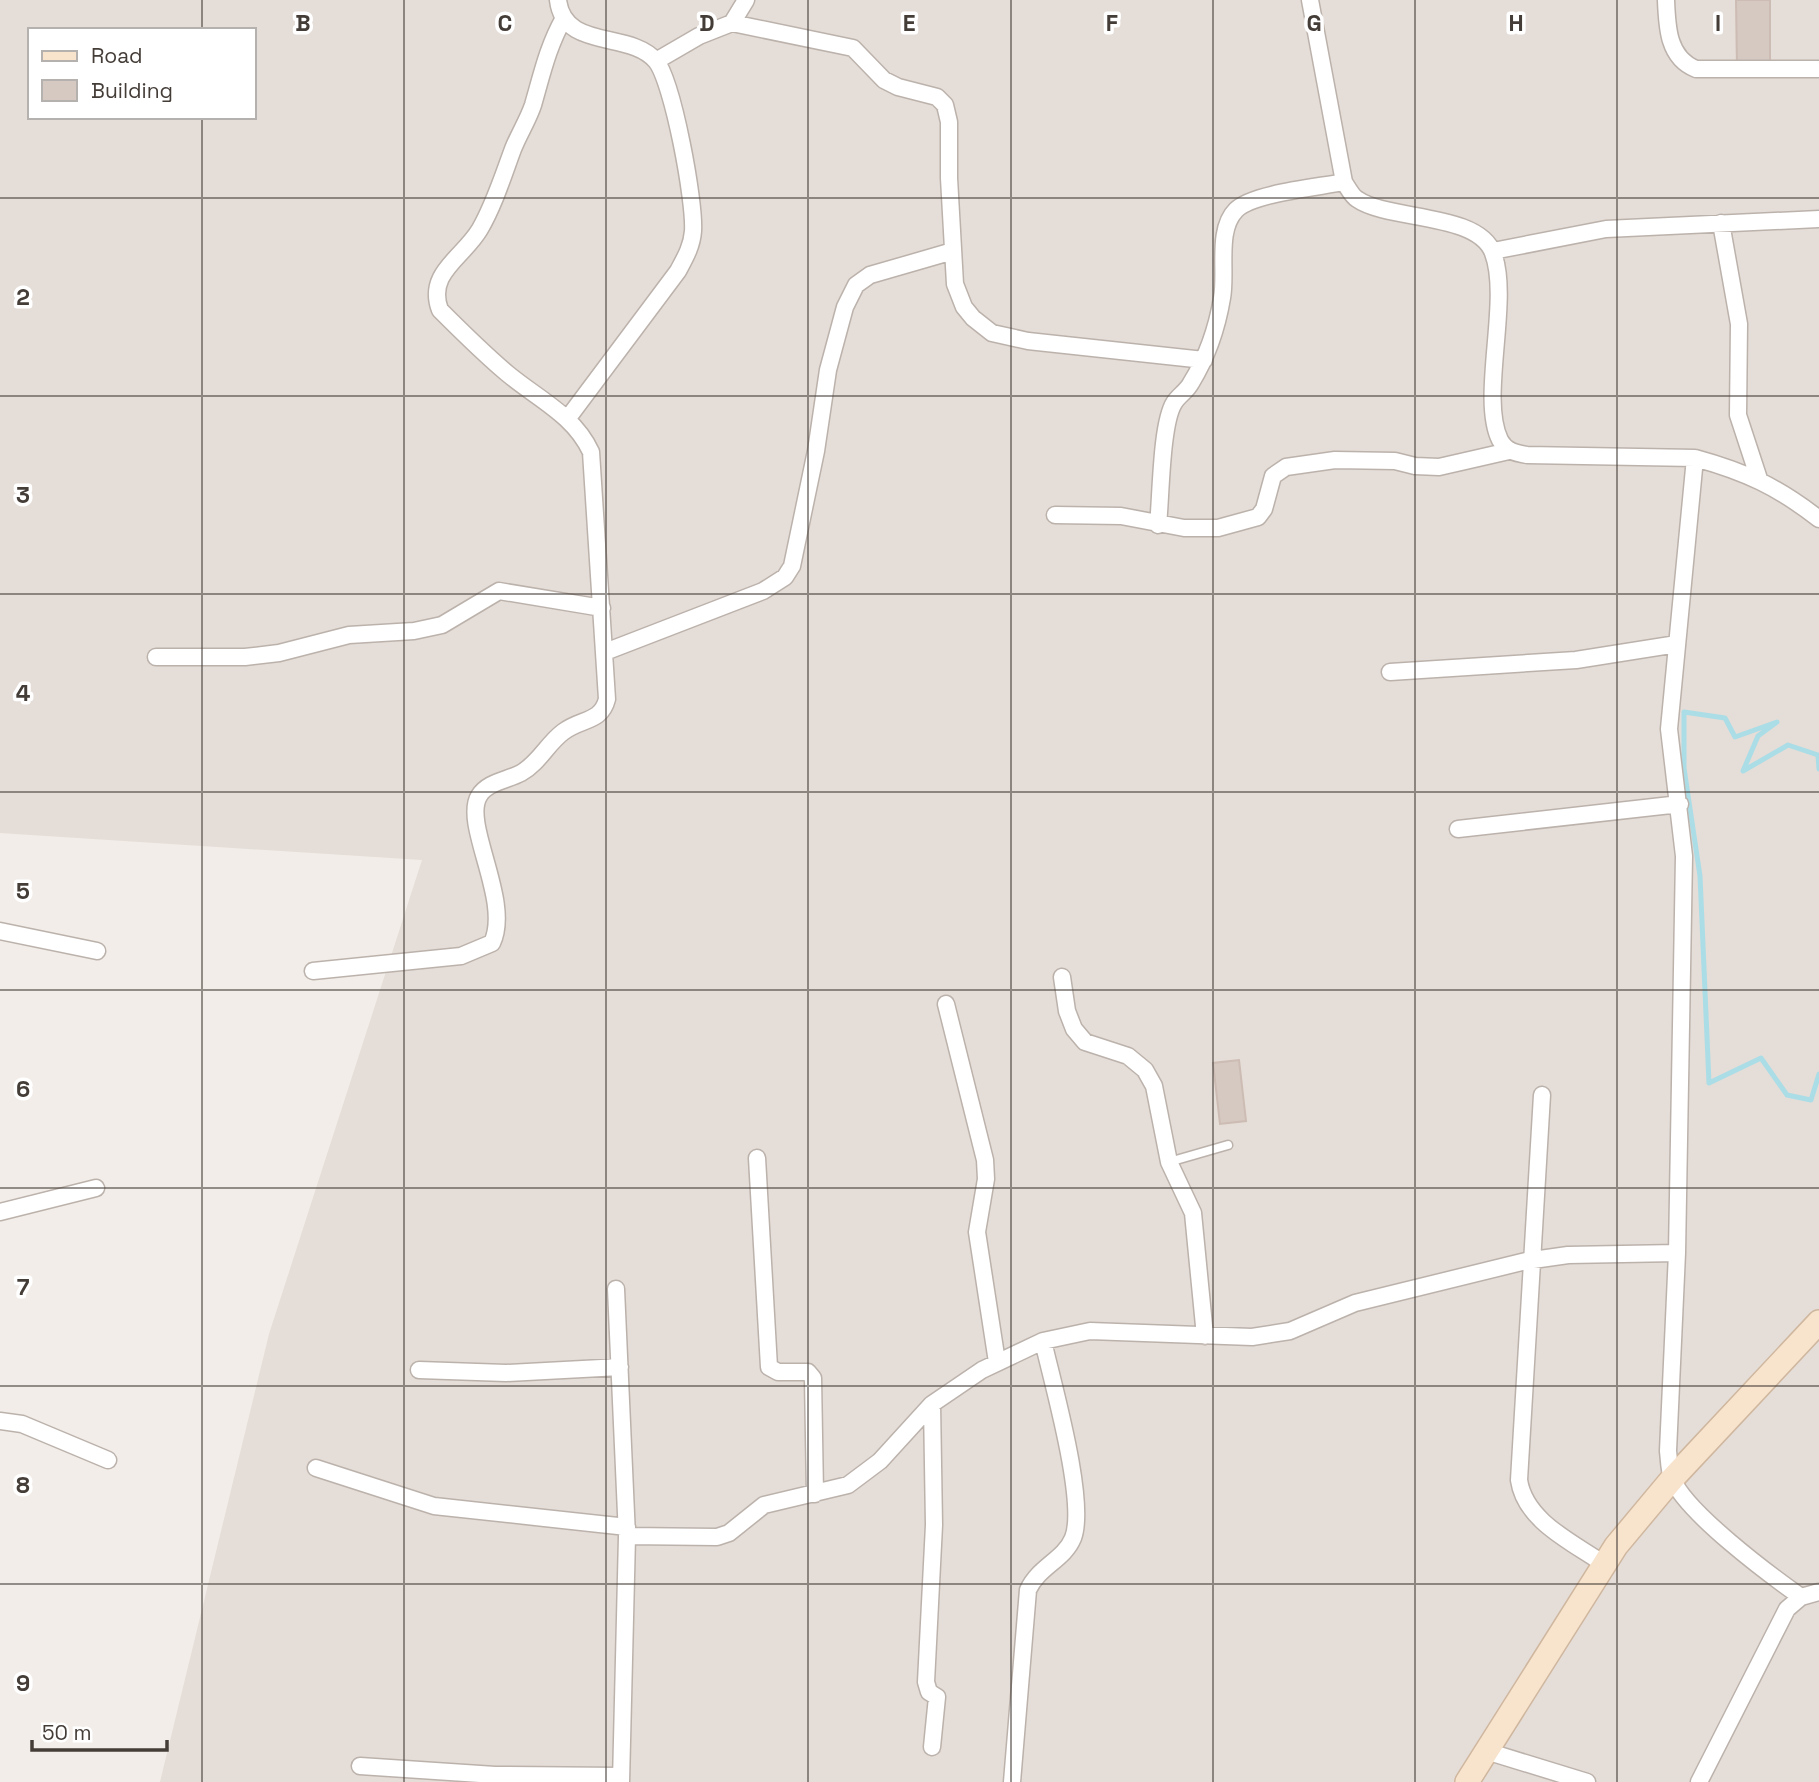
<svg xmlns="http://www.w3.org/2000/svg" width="1819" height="1782" font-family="'Space Grotesk',sans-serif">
<rect width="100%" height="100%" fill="#f2ede8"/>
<path fill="#e5ddd7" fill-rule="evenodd" d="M0,0h1819v1782h-1659l109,-448 153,-474 -422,-27zM30,30h224v87h-224z"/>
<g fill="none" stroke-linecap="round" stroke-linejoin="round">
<path stroke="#abdde7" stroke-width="5" d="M1709,1083l-9,-207 -16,-108v-56l41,6 10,19 42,-15 -19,14 -15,35 45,-26 30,10 1,14
M1709,1083l52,-25 26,37 24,5 8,-26"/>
</g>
<path fill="#d5c9c2" stroke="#ccbcb3" stroke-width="2" d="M1736,0h34v66l-33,1z
M1239,1060l7,61 -26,3 -7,-61z"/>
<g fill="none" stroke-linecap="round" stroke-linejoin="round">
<defs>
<path id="service" d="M1169,1162l59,-17"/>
<path id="minor" d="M558,0c6,51 72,30 98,61 17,21 39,141 37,170 -1,15 -8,27 -15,40l-110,147
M1310,0l34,182c4,6 8,14 13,17 31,22 121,13 136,54 18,47 -14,145 7,187 6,11 15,13 27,15l168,3 -26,271 15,127 -7,397 -9,198c1,8 1,19 4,27 13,34 98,97 129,119
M1666,0c1,27 2,58 30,69h123
M732,23l14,-23
M656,61l43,-25 33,-13 121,25 31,32 14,7 39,10 8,8 4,17v56l6,106 9,23 9,11 19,15 36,8 176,19
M1721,223l18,101 -1,91 21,64
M1493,251l113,-22 213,-10
M1695,458c51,14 83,29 124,61
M1055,515l66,1 63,12h34l40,-11 6,-8 9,-33 13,-9 49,-7 60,1 20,5 24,1 70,-16
M1158,525c3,-28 3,-101 16,-122 4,-7 13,-12 17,-20 16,-26 26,-55 31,-85 5,-26 -6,-68 14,-88 17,-17 84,-23 108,-28
M605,652l158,-61 22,-14 7,-11 24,-115 12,-81 17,-63 11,-22 14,-10 83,-24
M156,657h89l34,-4 70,-18 65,-4 28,-6 57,-34 103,17
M1390,672l186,-12 101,-16
M1458,829l222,-25
M0,931l97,20
M313,971l148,-15 31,-13c20,-42 -30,-119 -13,-147 8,-14 29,-16 42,-23 18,-10 26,-29 42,-41 18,-14 38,-9 44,-33l-16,-247c-17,-37 -53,-53 -83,-78 -24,-20 -46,-42 -68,-64 -14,-37 23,-52 40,-81 14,-24 23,-53 33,-80 6,-15 15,-29 20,-44 9,-31 15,-59 31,-87
M1062,977l5,34 7,18 11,13 43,14 17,14 9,16 15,76 24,51 12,123
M946,1004l39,156 1,19 -9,53 20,130
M1542,1095l-23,385c6,41 53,62 85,84
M757,1158l12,209 9,5h30l5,6 2,116
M0,1212l96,-24
M616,1289l11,247 -6,246
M419,1370l87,3 114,-6
M932,1404l2,121 -8,157 3,10 8,5 -5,50
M0,1421l22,3 86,36
M316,1468l118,38 193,21
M627,1536l90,1 12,-4 35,-28 84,-20 32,-24 52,-57 50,-34 61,-29 47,-10 162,6 38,-6 65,-28 171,-42 42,-6 109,-2
M1486,1751l101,31
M360,1766l135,9 126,1
M1012,1782l16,-192c11,-24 36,-30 45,-52 14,-36 -21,-157 -30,-197
M1699,1782l88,-173 14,-12 18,-5"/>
<path id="secondary" d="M1467,1782l149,-236 56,-67 147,-157"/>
</defs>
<use href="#service" stroke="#bcb2ac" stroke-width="11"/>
<use href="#minor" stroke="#bcb2ac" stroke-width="19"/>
<use href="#secondary" stroke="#cfb79f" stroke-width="26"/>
<use href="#service" stroke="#fff" stroke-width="8"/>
<use href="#minor" stroke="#fff" stroke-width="16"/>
<use href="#secondary" stroke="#f8e3cc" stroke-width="23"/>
</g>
<path fill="none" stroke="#443c37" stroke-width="2" stroke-opacity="0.55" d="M202,0v30M404,0v1782M606,0v1782M808,0v1782M1011,0v1782M1213,0v1782M1415,0v1782M1617,0v1782M202,117v1665M0,198h1819M0,396h1819M0,594h1819M0,792h1819M0,990h1819M0,1188h1819M0,1386h1819M0,1584h1819"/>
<g font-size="23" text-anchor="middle" font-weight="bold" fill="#443c37" stroke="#fff" stroke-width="7" stroke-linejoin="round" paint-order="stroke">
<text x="303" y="31">B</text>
<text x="505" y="31">C</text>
<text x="707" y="31">D</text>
<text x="909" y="31">E</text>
<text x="1112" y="31">F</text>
<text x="1314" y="31">G</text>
<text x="1516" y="31">H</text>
<text x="1718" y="31">I</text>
<text x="23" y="305">2</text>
<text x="23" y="503">3</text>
<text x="23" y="701">4</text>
<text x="23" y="899">5</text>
<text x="23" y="1097">6</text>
<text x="23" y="1295">7</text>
<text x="23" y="1493">8</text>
<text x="23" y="1691">9</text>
</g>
<rect x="28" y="28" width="228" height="91" fill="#ffffff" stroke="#b4b1af" stroke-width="2"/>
<rect x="42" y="51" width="35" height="10" fill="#f8e3cc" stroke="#b4b1af" stroke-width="2"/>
<text x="91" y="63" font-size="21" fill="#443c37">Road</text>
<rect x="42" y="80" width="35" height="21" fill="#d5c9c2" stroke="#b4b1af" stroke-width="2"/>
<text x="91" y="98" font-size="21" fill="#443c37">Building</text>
<path d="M32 1740v10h135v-10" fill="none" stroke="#443c37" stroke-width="3.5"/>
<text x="42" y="1740" font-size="21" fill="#443c37" stroke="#ffffff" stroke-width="5" paint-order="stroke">50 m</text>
</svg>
